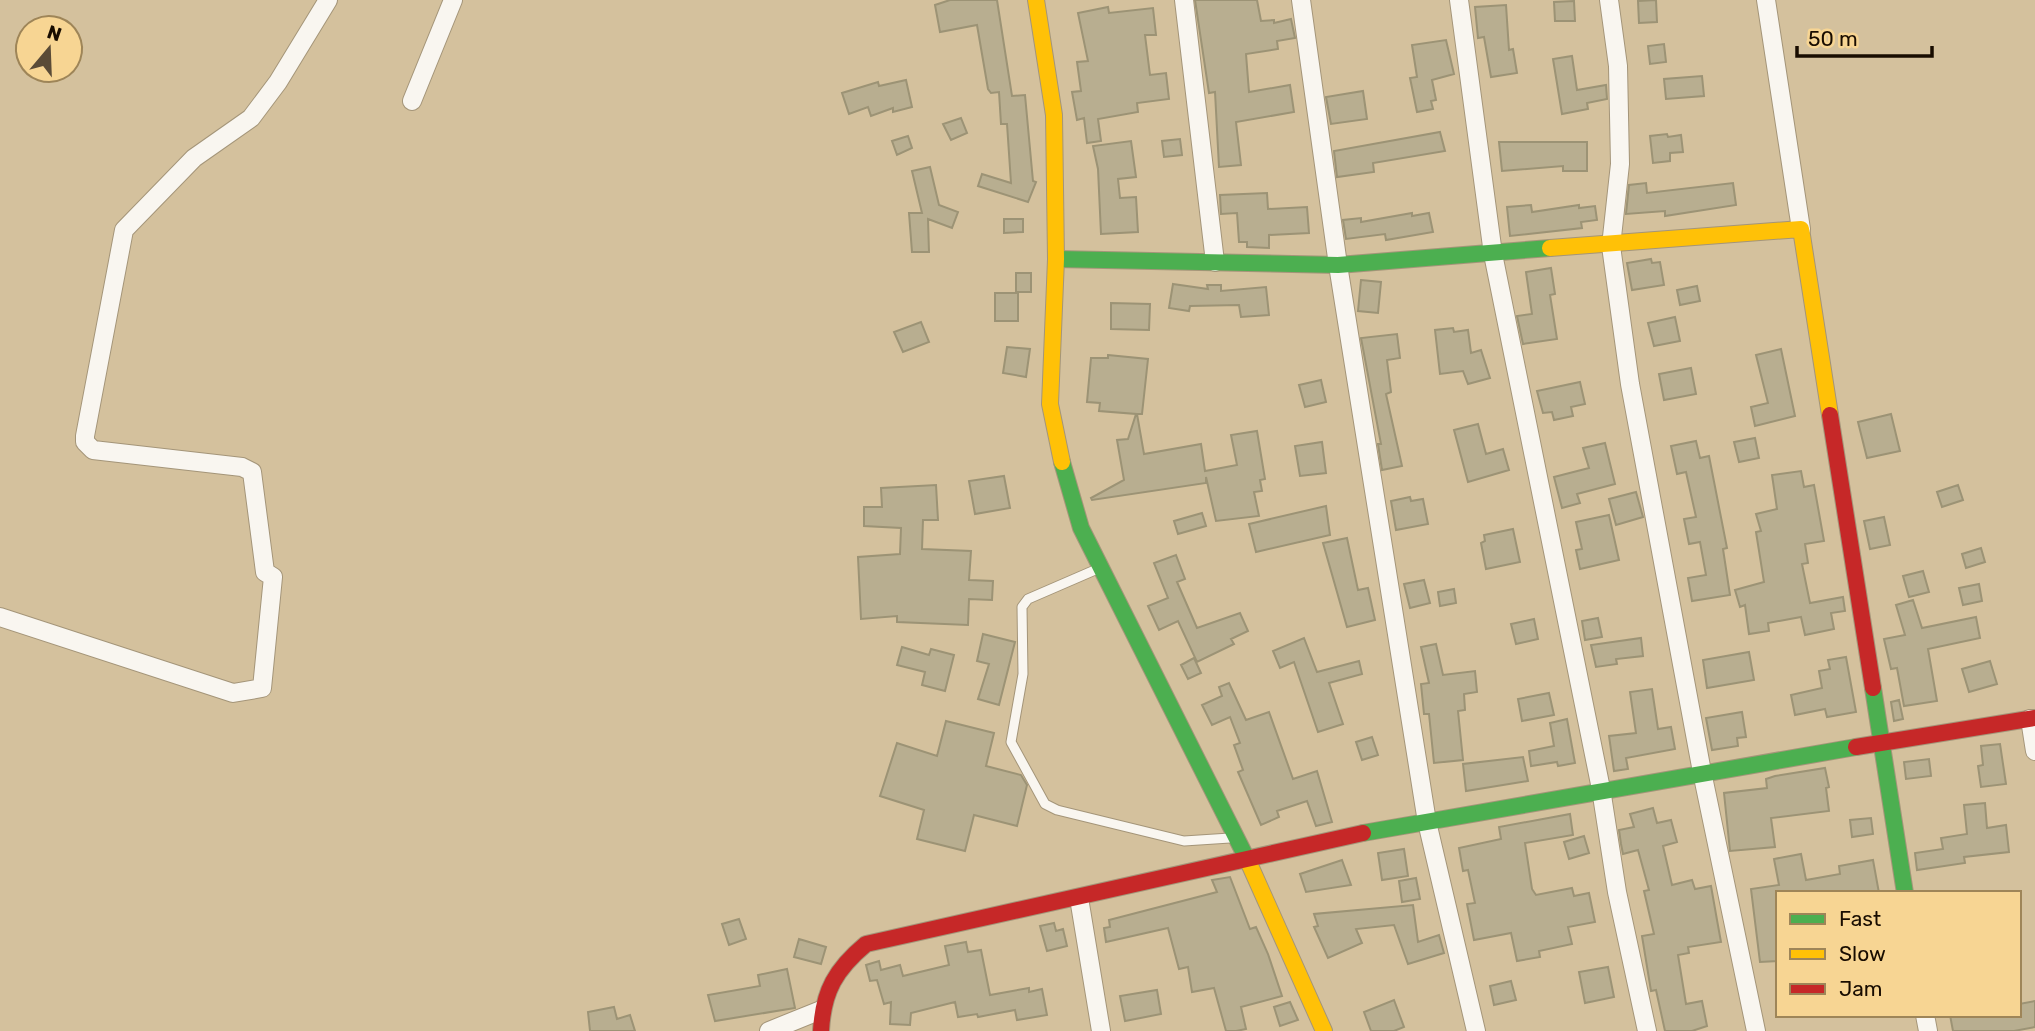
<svg xmlns="http://www.w3.org/2000/svg" width="2035" height="1031" font-family="Rubik,sans-serif">
<rect width="100%" height="100%" fill="#d4c19d"/>
<path fill="#b8ae90" stroke="#9c9375" stroke-width="2" d="M950,0h47l15,96 13,-1 8,86 3,1 -8,20 -50,-16 4,-12 29,9 -4,-59h-6l-2,-32 -8,1 -3,-4 -11,-64 -37,7 -5,-27z
M1195,0h62l4,21 13,-1v3l17,-4 4,19 -18,3 1,8 -32,5 3,38 41,-7 4,27 -58,10 5,43 -22,2 -4,-75 -6,1z
M1656,0l1,22 -18,1 -1,-22z
M1574,1l1,20h-20l-1,-19z
M1506,5l3,45 4,-1 4,24 -26,4 -7,-40 -6,1 -3,-31z
M1108,7l1,6 44,-5 3,27h-11l5,40 16,-2 3,26 -32,4 1,9 -40,7 3,22 -14,2 -3,-25 -7,2 -5,-28 9,-1 -4,-29 11,-1 -10,-48z
M1446,40l8,34 -22,6 4,20 -5,1 2,8 -16,3 -7,-34 7,-1 -5,-32z
M1664,44l2,18 -16,2 -2,-18z
M1572,56l5,34 29,-5 1,14 -20,4 1,6 -26,5 -9,-55z
M1702,76l2,20 -38,3 -2,-20z
M906,80l6,27 -19,5v-4l-22,8 -3,-9 -19,7 -7,-21 36,-11 1,4z
M1363,91l4,28 -36,5 -5,-27z
M961,118l6,15 -16,7 -8,-16z
M1440,132l5,19 -72,12 1,9 -37,5 -3,-26z
M1667,134l1,3 13,-2 2,17 -13,1v8l-17,2 -3,-27z
M908,136l4,12 -15,7 -5,-14z
M1180,139l2,16 -18,2 -2,-16z
M1131,141l5,36 -18,2 2,19 16,-1 2,35 -37,2 -3,-65 -5,-23z
M1499,142h88v29h-24v-5l-61,5z
M930,167l9,38 19,7 -6,16 -24,-9 1,33h-17l-3,-39h13l-10,-42z
M1646,183l1,10 86,-10 3,22 -71,11v-5l-39,3 3,-29z
M1267,193l1,16 39,-2 2,26 -40,2v13l-22,-1v-5h-8l-2,-29 -16,1 -1,-19z
M1531,205l1,7 47,-7v3l16,-2 2,14 -16,2 1,6 -72,8 -3,-29z
M1412,213v3l17,-3 4,19 -47,8 -1,-6 -39,5 -3,-19 18,-2v4z
M1004,219h19v13l-19,1z
M1651,259l1,4 8,-1 4,23 -32,5 -5,-27z
M1551,268l4,26 -5,1 7,44 -34,5 -6,-28 15,-2 -6,-42z
M1016,273h15v19h-15z
M1361,280l20,2 -3,31 -20,-2z
M1173,284l35,5 -1,-4h14v6l45,-4 3,28 -28,2 -2,-12 -49,1 -1,5 -20,-3z
M1697,286l3,15 -20,4 -3,-15z
M995,293h23v28h-23z
M1111,303l39,1 -1,26 -38,-1z
M1675,317l5,24 -26,5 -6,-23z
M921,322l8,20 -26,10 -9,-20z
M1453,328l1,4 14,-2 3,23 10,-3 9,28 -22,6 -5,-13 -23,3 -5,-44z
M1397,334l3,24 -13,2 4,32 -5,2 16,72 -20,4 -4,-26h3l-20,-106z
M1007,347l23,2 -4,28 -23,-4z
M1781,349l14,67 -40,10 -4,-19 17,-4 -12,-48z
M1108,355l40,4 -6,55h-5l7,40 57,-10 4,27 32,-6 -6,-30 26,-4 8,48 -5,1 2,11 -8,1 5,24 -43,5 -10,-44v6l-114,17 -1,-2 33,-18 -7,-40 11,-1 8,-25 -37,-3 1,-8 -13,-1 4,-44h17z
M1691,368l5,26 -32,6 -5,-26z
M1321,380l5,22 -21,5 -6,-22z
M1580,382l5,22 -14,3 2,9 -19,4 -2,-8 -9,1 -6,-22z
M1891,414l9,37 -33,7 -9,-36z
M1478,424l8,30 17,-5 6,21 -41,12 -14,-52z
M1755,438l4,20 -20,4 -5,-20z
M1696,441l4,17 9,-2 18,92 -4,1 7,46 -38,6 -4,-23 18,-3 -6,-33 -11,2 -5,-25 12,-2 -10,-45 -9,2 -6,-28z
M1322,442l4,31 -26,3 -5,-30z
M1605,443l10,41 -38,10 3,9 -18,5 -8,-31 35,-9 -6,-20z
M1801,471l3,16 10,-2 10,56 -19,3 3,19 -6,1 8,39 33,-6 2,14 -14,2 3,16 -29,6 -4,-18 -33,6 1,8 -20,3 -4,-29 -5,2 -5,-17 29,-8 -8,-50 5,-1 -5,-17 21,-5 -5,-34z
M1004,476l6,32 -35,6 -6,-33z
M936,485l2,35h-15l-1,29 49,2 -2,29 24,1 -1,19 -23,-1 -1,26 -71,-3v-6l-36,3 -3,-62 42,-3 1,-26 -37,-2v-19h18l-1,-19z
M1958,485l5,15 -21,7 -5,-15z
M1636,492l7,25 -27,8 -7,-26z
M1410,497l1,4 12,-2 5,25 -32,6 -5,-29z
M1326,506l4,29 -74,17 -7,-28z
M1202,513l4,13 -28,8 -4,-13z
M1609,515l10,45 -39,9 -4,-19 6,-1 -6,-27z
M1884,517l6,28 -20,4 -6,-28z
M1513,529l7,33 -34,7 -5,-26 4,-2 -1,-6z
M1347,538l11,52 10,-2 7,32 -28,7 -24,-84z
M1981,548l4,14 -19,6 -4,-14z
M1176,555l9,24 -8,3 20,46 43,-15 8,18 -17,8 3,5 -37,18 -19,-41 -19,9 -11,-24 20,-8 -14,-35z
M1923,571l6,21 -20,5 -6,-21z
M1424,580l6,23 -20,5 -6,-24z
M1979,584l3,17 -19,4 -4,-17z
M1454,589l2,14 -16,3 -2,-14z
M1913,600l9,28 54,-11 4,21 -52,11 9,52 -33,5 -7,-38 -6,1 -7,-30 21,-4 -9,-30z
M1598,618l4,19 -17,3 -3,-19z
M1534,619l4,20 -22,5 -5,-20z
M983,634l32,8 -16,63 -21,-6 11,-35 -12,-3z
M1304,638l13,34 42,-11 3,13 -33,9 14,41 -25,8 -24,-70 -14,6 -7,-17z
M1641,638l2,18 -27,3 1,5 -21,3 -5,-22z
M1436,644l7,31 32,-4 2,21 -13,2 1,16 -7,1 5,49 -29,3 -5,-49h-5l-3,-30 8,-1 -8,-36z
M902,647l27,8 2,-6 23,6 -9,36 -23,-6 3,-13 -28,-7z
M1749,652l5,28 -47,8 -4,-28z
M1846,657l10,55 -29,5 -2,-8 -30,6 -4,-20 31,-7 -3,-17 11,-2 -2,-9z
M1194,658l7,15 -13,6 -7,-14z
M1990,661l7,23 -28,8 -7,-23z
M1229,683l17,37 23,-8 24,67 24,-8 15,51 -16,4 -9,-25 -30,10 2,6 -18,8 -23,-53 5,-2 -9,-25 6,-2 -10,-26 -18,8 -10,-20 20,-9 -3,-9z
M1652,689l6,40 13,-2 4,22 -49,9 2,11 -14,2 -5,-35 27,-3 -6,-41z
M1549,693l5,22 -32,6 -4,-22z
M1899,700l4,19 -9,2 -3,-19z
M1742,712l4,25 -9,1 1,8 -26,4 -6,-32z
M1567,719l8,44 -17,3 -1,-4 -26,4 -2,-15 25,-5 -4,-23z
M946,721l48,12 -8,33 35,9 6,10 -10,41 -43,-11 -9,36 -48,-12 7,-29 -44,-14 17,-53 40,13z
M1372,737l6,18 -16,5 -6,-18z
M2000,744l6,40 -25,3 -3,-21 5,-1 -2,-19z
M1523,757l5,24 -62,10 -3,-27z
M1929,759l2,17 -25,3 -2,-17z
M1825,768l4,19 -3,1 3,23 -58,7 4,29 -45,4 -6,-58 43,-5 -1,-9 9,-3z
M1985,803l2,25 19,-3 3,27 -45,5 1,6 -48,7 -2,-17 28,-4 -2,-11 26,-4 -3,-29z
M1653,808l4,15 14,-3 6,22 -14,4 9,39 20,-5 3,9 16,-3 6,34 4,22 -33,5 1,6 -11,2 8,49 16,-3 5,25 -15,5h-27l-9,-41 -5,1 -9,-55 12,-2 -10,-43 5,-1 -11,-40 -15,4 -2,-10 -2,-14 15,-3 -4,-13z
M1570,814l3,21 -48,8 7,46 4,6 36,-7 2,8 15,-3 6,29 -27,5 4,17 -33,7 1,6 -23,4 -6,-28 -37,7 -7,-36 8,-1 -7,-33 -5,1 -4,-23 42,-9 -2,-12z
M1871,818l2,16 -21,3 -2,-17z
M1584,836l5,17 -20,6 -5,-17z
M1404,849l4,27 -26,4 -4,-27z
M1801,854l5,26 34,-6 -1,-8 34,-6 6,33h-101v68l-18,1 -9,-73 28,-4 -5,-26z
M1342,860l9,25 -45,7 -6,-18z
M1230,877l20,52 6,-2 12,27 14,42 -41,11 5,22 -10,2h-10l-12,-43 -22,4 -4,-25 -9,2 -11,-41 -62,14 -2,-14 6,-1 -1,-7 108,-28 -5,-12z
M1416,878l4,21 -18,3 -3,-21z
M1413,905l5,37 21,-7 5,18 -36,11 -14,-39 -38,4 6,14 -34,15 -14,-31 4,-1 -4,-12z
M739,919l7,20 -17,6 -7,-21z
M1054,923l2,8 7,-2 4,17 -20,5 -7,-25z
M799,939l27,8 -5,17 -27,-7z
M966,942l2,10 13,-2 9,45 39,-7v4l13,-3 5,26 -30,5 -2,-10 -37,7 -1,-3 -19,3 -3,-15 -44,11 -1,12 -20,-1 1,-22 -7,2 -7,-24 -7,1 -4,-16 13,-4 2,9 19,-5 3,11 46,-11 -4,-19z
M1608,967l6,30 -29,6 -6,-31z
M787,969l8,39 -80,13 -7,-26 52,-9 -2,-11z
M1511,981l5,19 -22,5 -4,-19z
M1157,990l4,24 -36,7 -5,-25z
M1394,1000l10,27 -10,4h-23l-7,-19z
M2035,1001v26l-21,4h-61l-3,-16h69v-11z
M1290,1002l8,18 -18,6 -6,-19z
M614,1007l3,12 13,-4 5,16h-45l-2,-19z"/>
<g fill="none" stroke-linecap="round" stroke-linejoin="round">
<defs>
<path id="lane" d="M1095,570l-67,29 -6,8 1,67 -12,68 34,62 12,6 127,31 46,-3"/>
<path id="street" d="M1184,0l31,262
M1301,0l37,265 89,557 49,209
M1459,0l34,254 108,535 16,103 30,139
M1609,0l9,66 2,98 -9,82 19,138 72,388 54,259
M1766,0l35,229
M412,101l41,-101
M0,617l233,76 29,-5 11,-111 -8,-5 -13,-100 -10,-5 -149,-17 -8,-8v-6l39,-206 70,-72 57,-40 27,-36 50,-82
M2030,719l5,32
M1079,898l22,133
M1925,1015l3,16
M769,1031l52,-21"/>
<path id="fast" d="M1056,259l282,6 212,-17
M1062,462l19,66 167,333
M1873,688l32,205
M1363,833l493,-86"/>
<path id="slow" d="M1036,0l18,115 2,144 -6,145 12,58
M1550,248l251,-19 29,186
M1248,861l76,170"/>
<path id="jam" d="M1830,415l43,273
M1856,747l179,-29
M821,1031c2,-40 15,-62 45,-87l497,-111"/>
</defs>
<use href="#lane" stroke="#a49579" stroke-width="11"/>
<use href="#street" stroke="#a49579" stroke-width="20"/>
<use href="#fast" stroke="#a49579" stroke-width="18"/>
<use href="#slow" stroke="#a49579" stroke-width="18"/>
<use href="#jam" stroke="#a49579" stroke-width="18"/>
<use href="#lane" stroke="#f9f6f0" stroke-width="9"/>
<use href="#street" stroke="#f9f6f0" stroke-width="18"/>
<use href="#fast" stroke="#4caf50" stroke-width="16"/>
<use href="#slow" stroke="#ffc107" stroke-width="16"/>
<use href="#jam" stroke="#c62828" stroke-width="16"/>
</g>
<rect x="1776" y="891" width="245" height="126" fill="#f7d593" stroke="#9e8558" stroke-width="2"/>
<rect x="1790" y="914" width="35" height="10" fill="#4caf50" stroke="#9e8558" stroke-width="2"/>
<text x="1839" y="926" font-size="21" fill="#180c00">Fast</text>
<rect x="1790" y="949" width="35" height="10" fill="#ffc107" stroke="#9e8558" stroke-width="2"/>
<text x="1839" y="961" font-size="21" fill="#180c00">Slow</text>
<rect x="1790" y="984" width="35" height="10" fill="#c62828" stroke="#9e8558" stroke-width="2"/>
<text x="1839" y="996" font-size="21" fill="#180c00">Jam</text>
<g transform="translate(49 49) rotate(19)"><circle r="33" fill="#f7d593" stroke="#9e8558" stroke-width="2"/>
<path d="M0-5L12 26L0 18L-12 26Z" fill="#5a4b37"/>
<text y="-10" font-size="19" font-weight="bold" text-anchor="middle" fill="#180c00">N</text>
</g>
<path d="M1797 46v10h135v-10" fill="none" stroke="#180c00" stroke-width="3.5"/>
<text x="1808" y="46" font-size="21" fill="#180c00" stroke="#f7d593" stroke-width="5" paint-order="stroke">50 m</text>
</svg>
